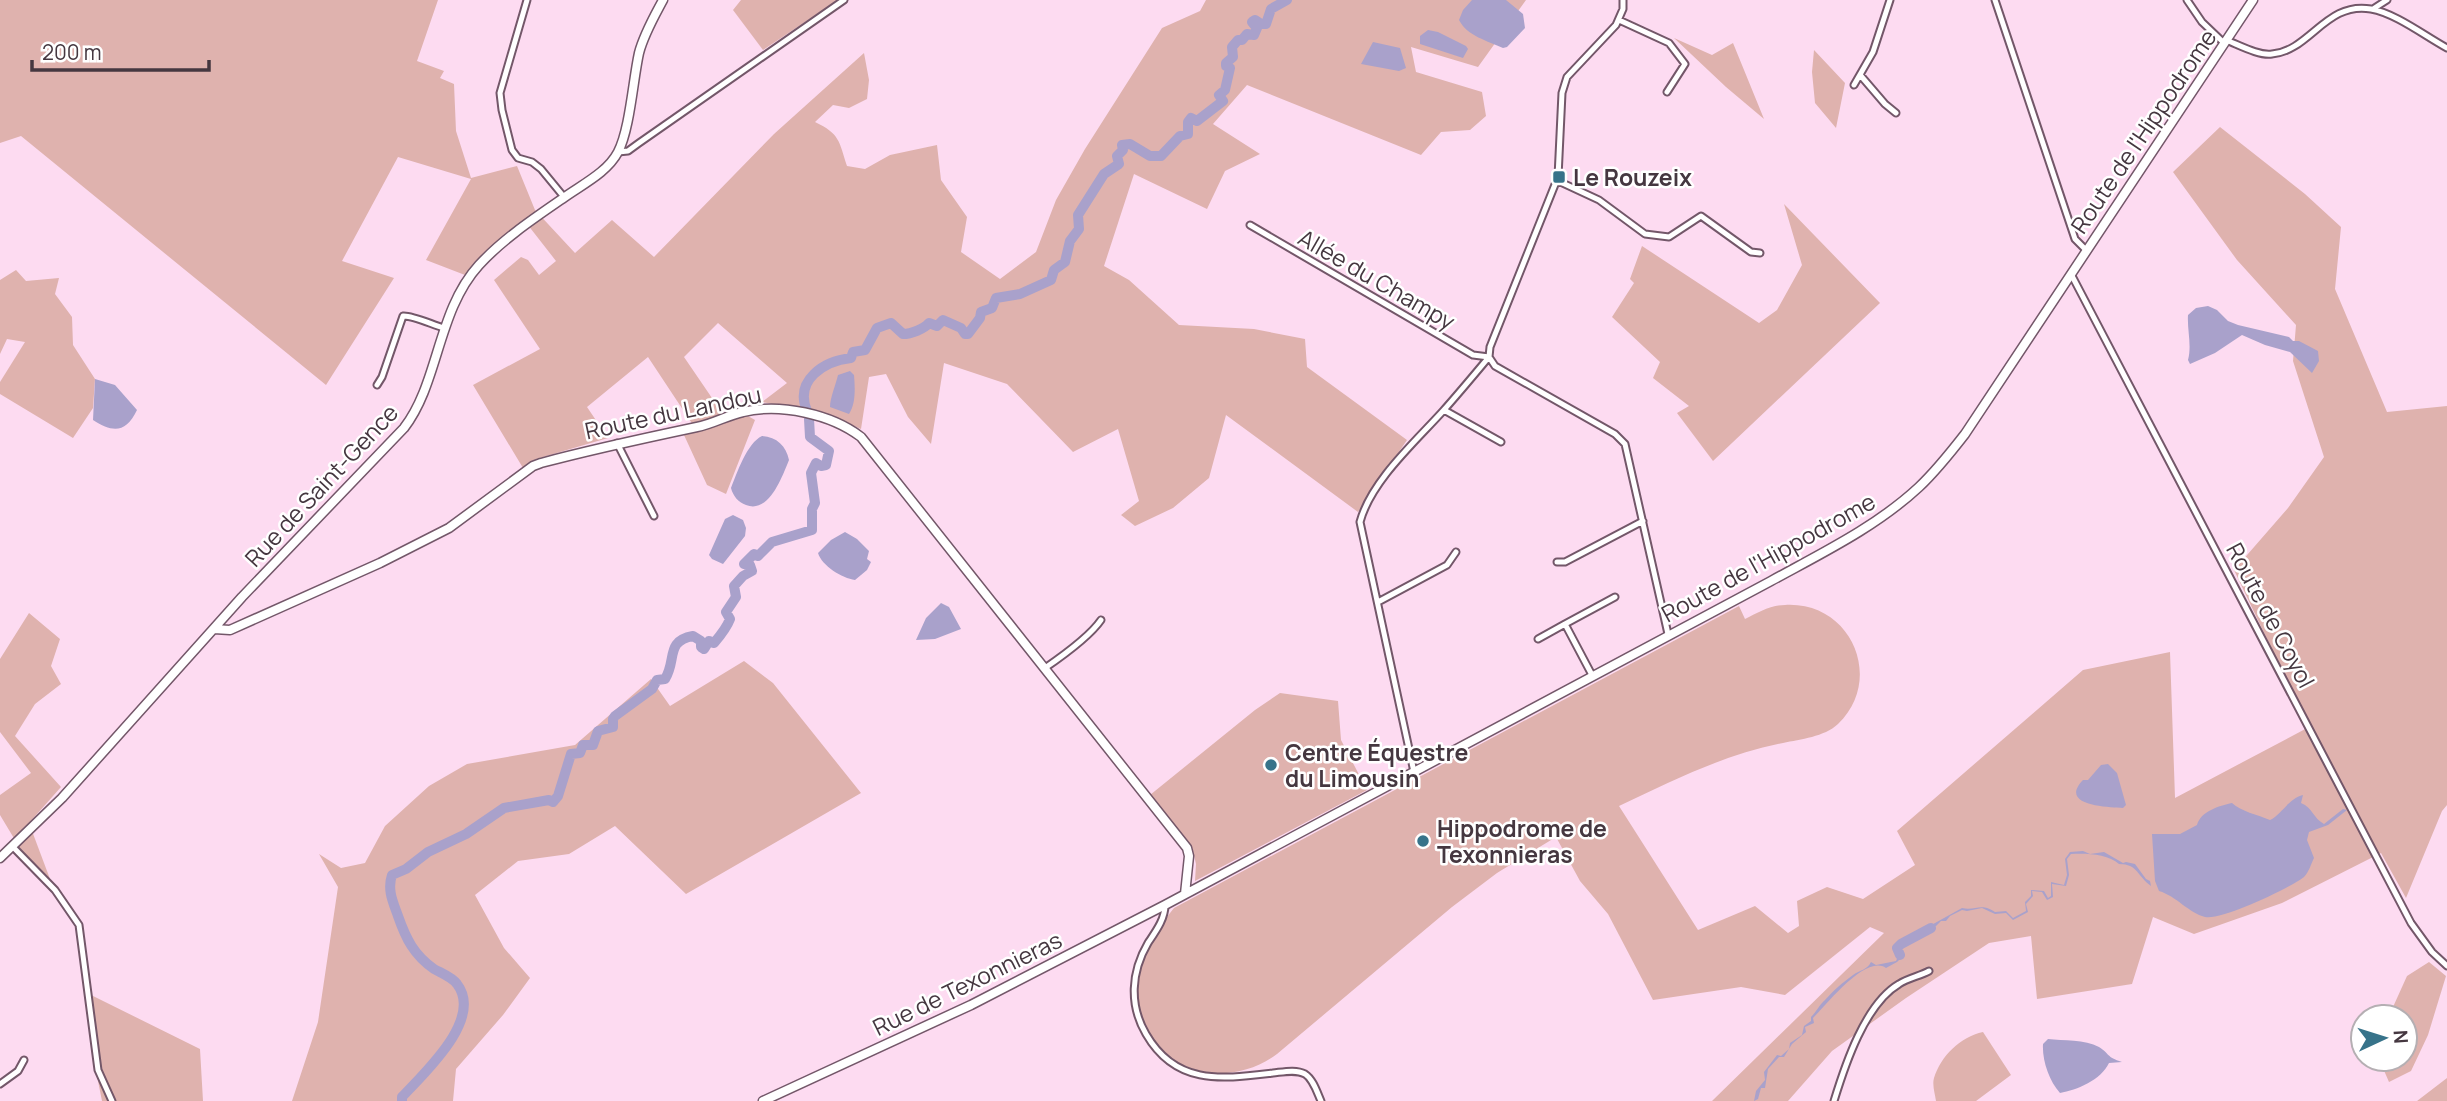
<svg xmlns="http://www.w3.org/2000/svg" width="2447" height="1101" font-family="Manrope,sans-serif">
<rect width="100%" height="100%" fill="#fddbf1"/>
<path fill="#dfb2ae" d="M0,0h438l-21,61 27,10 -4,7 14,6 2,47 15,47 46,-12 18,44 40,43 37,-33 42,37 120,-123 90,-81 5,27 -2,19 -18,9 -16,-3 -18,17c25,12 24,19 32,44l18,3 25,-14 47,-10 4,35 26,37 -6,35 39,27 36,-27 20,-52 29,-51 77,-121 38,-17 6,-11h320l-48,67 -67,-20 5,25 66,20 4,24 -16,14 -29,2 -20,23 -174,-70 -34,39 47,30 -35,17 -18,38 -73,-35 -30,92 25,14 50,45 75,4 51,10 2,28 100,73 -49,72 -132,-97 -17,63 -36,30 -38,18 -14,-11 18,-14 -21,-72 -45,23 -66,-68 -63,-21 -13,81 -23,-27 -22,-43 -17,3 -8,52 -32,-14 -67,-13 25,-19 -69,-60 -34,34 43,63 21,-4 7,4 -29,74 -19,-9 -23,-50 13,-4 -49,-74 -61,50 21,31 -72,21 -13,9 -50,-83 67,-36 -46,-69 27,-23 7,3 11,15 17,-14 -32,-41 -38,31 -21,24 -39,-15 45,-81 -73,-22 -56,104 52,17 -68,107 -305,-249 -21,7z
M741,0h97l-75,50 -30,-40z
M1674,38l38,17 21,-12 31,76 -38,-32z
M1814,50l31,33 -9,45 -21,-25 -3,-31z
M2220,127l85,67 36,33 -6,62 52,123 60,-6v399l-5,6 -36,87 -25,-45 -99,50 -88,31 -41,-17 -21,67 -95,15 -6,-63 -42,7 -83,55 -74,53 -44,50h-76l172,-168 -14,-6 -85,68 -44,-8 -88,13 -45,-86 -28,-33 -24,-44 -59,36 -45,34 -175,147c-54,40 -132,16 -139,-57 -2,-30 17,-66 36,-89l565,-302 6,13c12,-6 26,-14 40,-14 66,-4 100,74 53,119 -14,13 -37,15 -55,19 -58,11 -111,38 -164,63l79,124 57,-24 33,27 11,-7 -2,-25 30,-14 36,12 52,-34 -18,-34 186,-161 87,-18 5,146 134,-71 -75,-157 54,-62 36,-51 -31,-96 3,-36 -59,-65 -64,-88z
M1784,204l96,99 -167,158 -36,-48 12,-7 -36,-28 7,-16 -48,-45 22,-34 -4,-4 12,-33 117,77 18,-13 25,-45z
M16,270l10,11 33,-3 -4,16 17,23 1,28 22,34 -2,29 -20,30 -73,-44v-12l25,-40 -18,-3 -7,15v-74z
M29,613l31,26 -9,27 10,18 -26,20 -20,32 46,51 -32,36 21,56 -29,-29 -21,-35v-20l31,-22 -31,-41v-73z
M744,661l29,22 88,110 -175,101 -71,-68 -46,28 -51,7 -43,34 29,53 26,30 -27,37 -47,54 -3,32h-161l26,-79 20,-135 -19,-33 22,14 24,-5 20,-37 44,-40 38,-22 108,-19 76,-66 19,27z
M1280,693l58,8 3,39 26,50 -172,91 1,-17 -4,-17 -42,-52 105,-85z
M2429,962l17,14 -18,59 -17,36 -22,11 -10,-23h26v-42h-24l12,-10 14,-31z
M91,995l109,54 3,52h-101l-5,-25z
M1983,1032l28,43 -35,26h-40c-1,-7 -4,-16 -2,-23 7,-22 26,-41 49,-46z
M2447,1078v23h-30z"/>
<path fill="#a9a1cb" d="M1472,0h34l17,14 2,14 -18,19 -4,1c-15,-7 -36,-12 -44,-28l4,-10z
M1428,30l10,2 28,14 2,3 -5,9 -43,-14v-8z
M1373,42l27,6 6,20 -7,3 -38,-7z
M2208,306l9,4 11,11 10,4 51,12 4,4h6l19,10 1,10 -7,12 -22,-21 -25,-7 -23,-10 -27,18 -25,11 -2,-4c4,-15 -1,-30 0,-45l8,-7z
M850,371l4,4c1,12 2,29 -5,39l-19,-7c0,-9 6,-23 8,-32z
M95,379l20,6 22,25c-11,23 -24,23 -44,10z
M762,436c15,1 24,10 27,24 -7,17 -20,54 -43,45 -8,-3 -13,-9 -15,-17 6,-15 16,-45 31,-52z
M733,515l10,5 3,8 -1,8 -22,28 -11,-5 -3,-4 16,-36z
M845,532l12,7 12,12 -2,8 4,3 -4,8 -12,10c-13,-2 -33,-14 -37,-27l13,-13z
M941,603l8,4 12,22 -26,10 -19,1 10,-22z
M2108,764l9,9 9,32 -3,3c-15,-1 -65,-2 -40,-28h5l13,-15z
M2303,795l-2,8c12,5 12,15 23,21l19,-15 4,1 -19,15 -19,7 -2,8 7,18c-3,6 -5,14 -10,19 -14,11 -83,44 -99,40 -16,-4 -29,-21 -46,-26l-4,-10 -3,-47h28l17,-9c4,-14 22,-19 35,-22 8,8 26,12 38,17 12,-6 18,-21 33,-25z
M2083,851l7,3 14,-2 19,11 3,-1 9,2 11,15 4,2 1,5c-14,-10 -13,-22 -32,-22 -11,-10 -33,-11 -48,-10l-4,5 2,16 -3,11 -14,-2 1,13 -6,3 -5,-8 -10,-1 1,5 -7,8 2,8 -15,8 -7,-7 -11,1 -13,-6 -15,3 -5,-1 -12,6 -4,5h-5l-5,5 -19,7 45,-25c14,3 19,-6 33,4l11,-1 7,7 13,-7 -1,-9 6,-6v-6l13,1 4,7 3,-2v-14l13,3 3,-10 -2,-16 5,-7z
M1901,944l1,13 -5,5 -11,6c-20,-14 -58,35 -73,50l1,5 -9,4 1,5 -14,12 -8,13h-5l-11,12 -3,19h-4l-3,11 -4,2 2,-10 9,-11 -1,-8 13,-17 4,1 8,-7 1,-6 12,-8 2,-9 7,-5v-4c6,-6 8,-12 14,-17 9,-10 17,-17 28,-25 7,-5 14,-5 18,-13l5,3 20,-4 3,-7 -4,-7z
M2048,1039c15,2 37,0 51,8 11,7 7,10 23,15l-13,1c-8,17 -32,27 -49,30 -11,-12 -18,-33 -17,-49z"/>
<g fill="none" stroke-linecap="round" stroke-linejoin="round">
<path stroke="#a9a1cb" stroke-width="10" d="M807,411c-13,-31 17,-50 44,-53l2,-6 12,-2 12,-22 14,-5 12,11c8,0 21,-5 26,-11l8,3 6,-6 18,8 4,6h3l12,-16 1,-6 11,-4 4,-10 24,-4 31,-14 3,-10 11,-8 5,-21 9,-12 -1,-14 26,-41 15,-10 -2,-8 6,-6 -1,-5 8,-1 20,12h11l19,-20 8,-2v-12l3,-4 6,3 26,-20 -4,-6 6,-5 5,-22 -4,-2v-3l7,-6 -1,-10 6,-7h4l5,-6 7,1 3,-7 -5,-6 3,-2 6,4h5l5,-15 16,-9
M1900,955l-3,-7 4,-4 30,-16
M402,1101v-4c22,-24 82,-78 55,-113 -5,-7 -16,-11 -23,-15 -20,-14 -28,-30 -36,-53 -5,-14 -11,-26 -6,-41l14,-6 22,-17 38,-18 38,-26 45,-8 4,2 5,-6 13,-42 9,-1 3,-8h10l5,-14 15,-4v-8l2,-3 37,-27 5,-9 8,-1c12,-19 0,-38 28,-43l8,5v6l3,2 5,-8 5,2c6,-7 13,-16 16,-24l-4,-7 10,-15 -2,-11 9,-10 9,-5 -2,-6 -6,-1 10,-10 4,2 14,-14 40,-12v-21l3,-6 -4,-30 5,-10 5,3 5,-1 3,-14 -19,-14 -1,-18"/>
<defs>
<path id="street" d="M527,0l-27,93 2,17 10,40 6,8 14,4 9,7 23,28
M1623,0v9l-7,16 -49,52 -5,16 -4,84 -68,170 -1,10 6,9 120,68 10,10 43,190
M1995,0l80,239 12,12
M2187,0l15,22 22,21
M2373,9l14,-9
M1619,20l50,23 16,21 -18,28
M2226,40c13,5 33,16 46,14 38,-3 54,-53 99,-45 24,4 54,27 76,39
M1861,76l24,28 11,9
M1854,85l19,-33 17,-52
M618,152l10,-1 11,-8 205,-143
M1556,180l43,20 46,34 24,3 32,-21 50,36 9,1
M1250,225l223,130 16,2
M2071,274l340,649 21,29 15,14
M377,385l5,-8 21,-61c9,-1 30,9 41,12
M1444,410l57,32
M617,443l37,73
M1557,562h8l78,-41
M1378,602l69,-37 9,-13
M1538,639l27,-15
M1045,668c16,-11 45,-32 56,-48
M1592,675l-27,-51 50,-27
M1414,772l-54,-250c11,-41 55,-80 83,-111 16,-18 31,-36 46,-54
M13,847l42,43 24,35 19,145 14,31
M1165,905c0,14 -9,26 -17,38 -17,29 -19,62 -2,91 30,52 76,45 127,39 10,-1 23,-4 32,1 8,5 12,18 16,27
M0,1084l18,-13 6,-11
M1834,1101c11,-36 31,-97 65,-117 9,-6 21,-8 30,-13"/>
<path id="secondary" d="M214,629l16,1 150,-67 69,-35 84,-62 8,-3c52,-14 104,-25 156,-36 16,-3 31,-12 46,-15 37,-9 88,2 118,25l326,411 2,8 -4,38
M0,858l62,-60 180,-201 162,-169c35,-45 33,-117 75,-163 24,-26 54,-46 83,-66 19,-14 45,-26 56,-47 12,-23 15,-72 21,-99 5,-19 15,-36 24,-53
M763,1101l208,-96 194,-100 606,-324c51,-28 105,-54 148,-94 17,-16 32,-35 46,-53l288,-434"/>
</defs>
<use href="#street" stroke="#735769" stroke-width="9"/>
<use href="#secondary" stroke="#735769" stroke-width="11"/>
<use href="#street" stroke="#fff" stroke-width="5"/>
<use href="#secondary" stroke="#fff" stroke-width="8"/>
</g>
<g fill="#37738a" stroke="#fff" stroke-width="2.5">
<rect x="1552" y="170" width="14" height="14" rx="3.5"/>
<circle cx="1271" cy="765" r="7"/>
<circle cx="1423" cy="841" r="7"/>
</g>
<g text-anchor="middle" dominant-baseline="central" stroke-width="5" stroke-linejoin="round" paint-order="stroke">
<g font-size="23" fill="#453740" stroke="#fff">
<text transform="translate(2143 131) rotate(-56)">Route de l'Hippodrome</text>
<text transform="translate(1377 279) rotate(30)">Allée du Champy</text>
<text transform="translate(673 412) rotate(-12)">Route du Landou</text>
<text transform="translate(321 485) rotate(-47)">Rue de Saint-Gence</text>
<text transform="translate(1768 557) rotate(-29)">Route de l'Hippodrome</text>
<text transform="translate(2271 615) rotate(62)">Route de Coyol</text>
<text transform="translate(967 983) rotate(-26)">Rue de Texonnieras</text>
</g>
<g font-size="23" font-weight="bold" fill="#453740" stroke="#fff" text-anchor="start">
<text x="1573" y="177">Le Rouzeix</text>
<text x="1285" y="752">Centre Équestre<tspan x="1285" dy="26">du Limousin</tspan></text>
<text x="1437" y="828">Hippodrome de<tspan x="1437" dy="26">Texonnieras</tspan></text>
</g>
</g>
<g transform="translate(2384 1038) rotate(86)"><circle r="33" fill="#ffffff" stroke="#b5afb3" stroke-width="2"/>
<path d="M0-5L12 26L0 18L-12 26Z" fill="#37738a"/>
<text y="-10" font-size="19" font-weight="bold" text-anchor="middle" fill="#453740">N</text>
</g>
<path d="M32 60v10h177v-10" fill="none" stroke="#453740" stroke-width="3.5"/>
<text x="42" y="60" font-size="21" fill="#453740" stroke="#ffffff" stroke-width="5" paint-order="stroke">200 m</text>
</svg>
